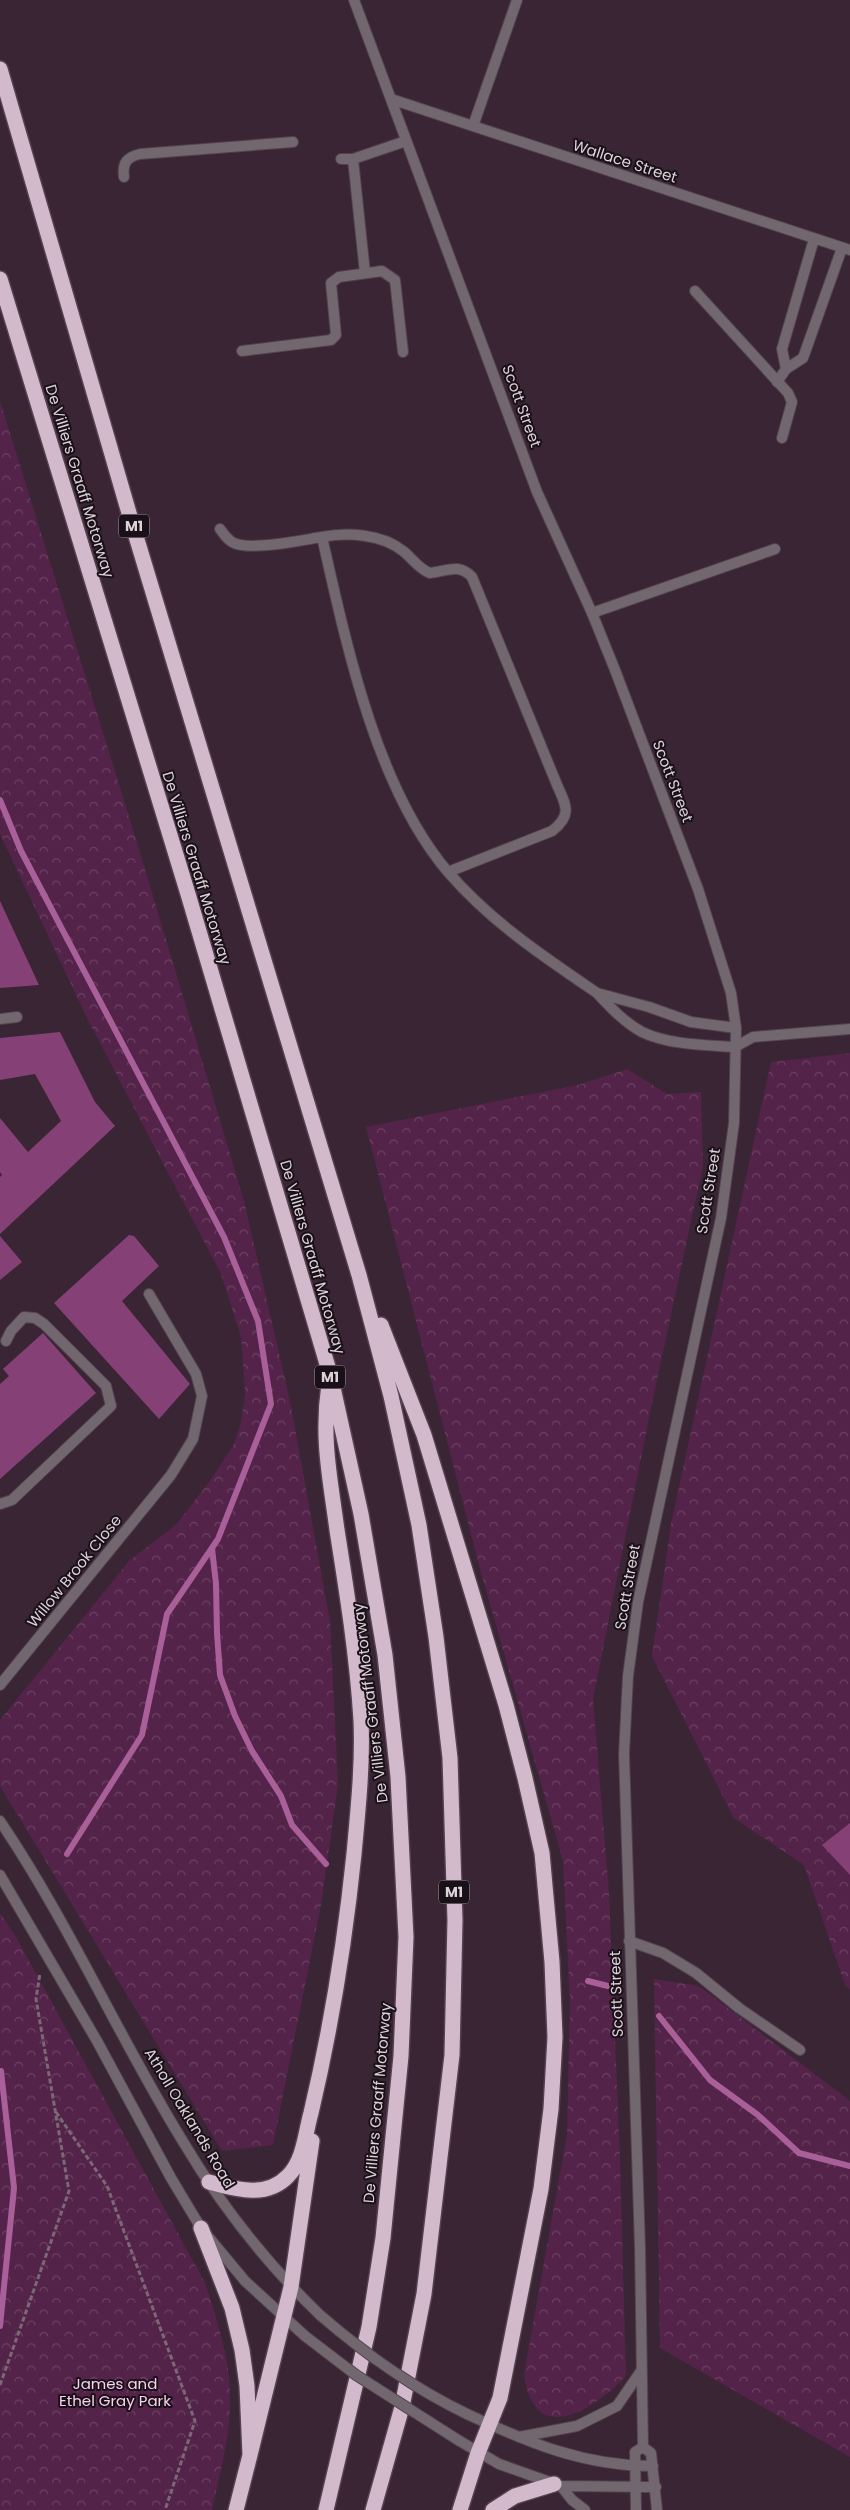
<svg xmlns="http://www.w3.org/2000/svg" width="850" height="2510" font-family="Poppins,sans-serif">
<defs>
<pattern id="forest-crowns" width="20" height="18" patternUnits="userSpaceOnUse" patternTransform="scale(1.25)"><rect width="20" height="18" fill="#542349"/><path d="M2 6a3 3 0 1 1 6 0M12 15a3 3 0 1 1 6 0" fill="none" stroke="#6c4263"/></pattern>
</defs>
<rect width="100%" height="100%" fill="#392534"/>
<path fill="url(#forest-crowns)" d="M0,401l136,438 108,362 46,200 40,220 8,163 -17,121 -48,240 -51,6 -222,-365v-66l130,-160 46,-35 36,-47 22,-34 7,-22 4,-29 -4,-56 -20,-63 -133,-254 -88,-186z
M850,1053v936l-5,-4 -41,-120 -70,-47 -82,-162 19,-132 100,-462z
M627,1069l40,25 34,-2 2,74 -52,242 -58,291 16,194 11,266 6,217c-32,34 -93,73 -102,-2l43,-240 3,-132 -7,-141 -83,-292 -114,-442 212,-42z
M0,1913l15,22 190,348c13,40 27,81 25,124 -1,35 -11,69 -18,103h-212z
M654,1979l45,7 151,115v356l-190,-109z"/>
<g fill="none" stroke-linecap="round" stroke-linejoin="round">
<path stroke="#a96098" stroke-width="6" d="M0,800l21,51 203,386 34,84 13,83 -53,135 -51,75 -25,121 -75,119
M212,1548l4,36 1,49 3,42 15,41 17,35 29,45 11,29 34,39
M588,1981l20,5
M659,2016l51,64 48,35 41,38 51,13
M0,2326l14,-138 -13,-117"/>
</g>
<path fill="#854076" d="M0,901l39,84 -39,3z
M60,1032l35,70 20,24 -115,108v-57l2,-2 -2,-3v-54l28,34 33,-31 -26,-47 -35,6v-42z
M129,1235l5,1 25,30 -37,35 68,83 -31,35 -105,-116z
M0,1236l22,26 -22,18z
M43,1333l53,60 -96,86v-95l9,-8 -6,-7z
M850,1823v52l-28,-30z"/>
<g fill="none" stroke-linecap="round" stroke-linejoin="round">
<defs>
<path id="service" d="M341,159h12l53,-18
M353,159l12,114
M124,177c-2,-14 3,-20 16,-23l153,-12
M242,351l89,-11 5,-5 -5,-52 8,-6 43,-6 13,9 8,72
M220,529c4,5 7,11 14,14 17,8 68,-3 88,-6
M448,872l104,-41c23,-18 12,-28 3,-51l-83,-203c-13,-14 -25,-6 -42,-4 -11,-4 -18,-15 -27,-22 -21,-17 -56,-19 -81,-14 24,106 54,251 126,335 42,49 96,85 149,121 13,14 28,30 45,39 27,13 64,13 93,15
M597,993l52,14 42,15 45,6
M0,1019l17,-2
M0,1504l12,-4 99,-94 -5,-20 -62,-62 -9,-6 -11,-1 -13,14 -5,10
M0,1685l171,-210 22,-36 9,-43 -6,-22 -47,-80
M629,1941l34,12 33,20 43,35 61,42"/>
<path id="minor" d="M391,99l459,151
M473,126l44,-126
M695,291l93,102 4,9 -10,36
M786,369l-4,-20 32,-110
M777,382l9,-13 17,-11 39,-110
M592,613l183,-64"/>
<path id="tertiary" d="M354,0l183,492 55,121 23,57 83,219 33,104 5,35 -2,95 -13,95 -83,384 -10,74 -4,78 16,493 3,200
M735,1047l18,-10 97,-8
M0,1821c69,102 118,215 182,319 38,64 85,124 138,175
M0,1875l97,166 74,137 30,50 44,53 60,55
M467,2414c62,29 117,52 186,52
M519,2437l58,-11 40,-20 24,-35
M458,2440l41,24 62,22 95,1
M643,2447l8,6 6,57
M561,2486l11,14 13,10
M636,2510l-1,-58 8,-5"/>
<path id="motorway" d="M0,69l129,444 230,762 32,121 28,129 17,112 14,121 5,162 -3,135 -28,239 -22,113 -29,103
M0,279l188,615 142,480 31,140 24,141 13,122 8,160 -5,119 -18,182 -14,89 -43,183
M381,1325l43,110 82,270 19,73 17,75 10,109 3,75 -4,72 -10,80 -41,209 -22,55 -18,57
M209,2182c26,7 57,17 79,-6 16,-16 17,-42 23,-63 20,-85 34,-171 43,-259 4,-44 9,-90 7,-134 -4,-64 -14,-127 -24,-190 -7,-53 -16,-92 -8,-146
M201,2228l31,80 10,42 5,36 3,69 -14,55
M250,2455l41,-168 21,-146
M493,2510l22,-14 39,-12"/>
</defs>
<use href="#service" stroke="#53414f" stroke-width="12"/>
<use href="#minor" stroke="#53414f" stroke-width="12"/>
<use href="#tertiary" stroke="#53414f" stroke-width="12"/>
<use href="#motorway" stroke="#53414f" stroke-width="18"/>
<path stroke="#7a6975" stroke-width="3" stroke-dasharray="5 2.5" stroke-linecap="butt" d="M56,2112l51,74 88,235 -30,89
M0,2385l69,-194 -33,-192 4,-26"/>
<use href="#service" stroke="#72676f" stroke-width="10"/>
<use href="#minor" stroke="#72676f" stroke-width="10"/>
<use href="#tertiary" stroke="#72676f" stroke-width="10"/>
<use href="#motorway" stroke="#d3b9cc" stroke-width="15"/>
<defs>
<path id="tertiary-bridge" d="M320,2315c45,39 93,73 147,99
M305,2336l51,39 102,65"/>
</defs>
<use href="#tertiary-bridge" stroke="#53414f" stroke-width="12" stroke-linecap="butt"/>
<use href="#tertiary-bridge" stroke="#72676f" stroke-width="10"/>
</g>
<g text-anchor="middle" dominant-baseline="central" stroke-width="4" stroke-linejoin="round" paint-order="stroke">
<g fill="#1a1118" stroke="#a397a0" stroke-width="1">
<rect x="119" y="514.5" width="30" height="23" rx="4"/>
<rect x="315" y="1365.5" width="30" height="23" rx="4"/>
<rect x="439" y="1880.5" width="30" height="23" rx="4"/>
</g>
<g font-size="14" font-weight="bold" fill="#ded1da">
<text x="134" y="526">M1</text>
<text x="330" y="1377">M1</text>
<text x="454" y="1892">M1</text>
</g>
<g font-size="15" fill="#ded1da" stroke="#1a1118">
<text transform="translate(625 161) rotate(18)">Wallace Street</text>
<text transform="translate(522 406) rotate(70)">Scott Street</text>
<text transform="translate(80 481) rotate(73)">De Villiers Graaff Motorway</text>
<text transform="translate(673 781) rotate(69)">Scott Street</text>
<text transform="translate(197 868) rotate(73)">De Villiers Graaff Motorway</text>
<text transform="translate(708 1191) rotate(-81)">Scott Street</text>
<text transform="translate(313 1257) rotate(74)">De Villiers Graaff Motorway</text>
<text transform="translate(74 1571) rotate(-51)">Willow Brook Close</text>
<text transform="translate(627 1587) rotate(-80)">Scott Street</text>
<text transform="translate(370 1703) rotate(-97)">De Villiers Graaff Motorway</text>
<text transform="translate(616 1994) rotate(-92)">Scott Street</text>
<text transform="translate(377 2103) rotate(-85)">De Villiers Graaff Motorway</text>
<text transform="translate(190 2118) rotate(59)">Atholl Oaklands Road</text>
</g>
<g font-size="15" fill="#f9d0ed" stroke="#1a1118">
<text x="115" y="2383">James and<tspan x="115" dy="17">Ethel Gray Park</tspan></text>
</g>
</g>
</svg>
